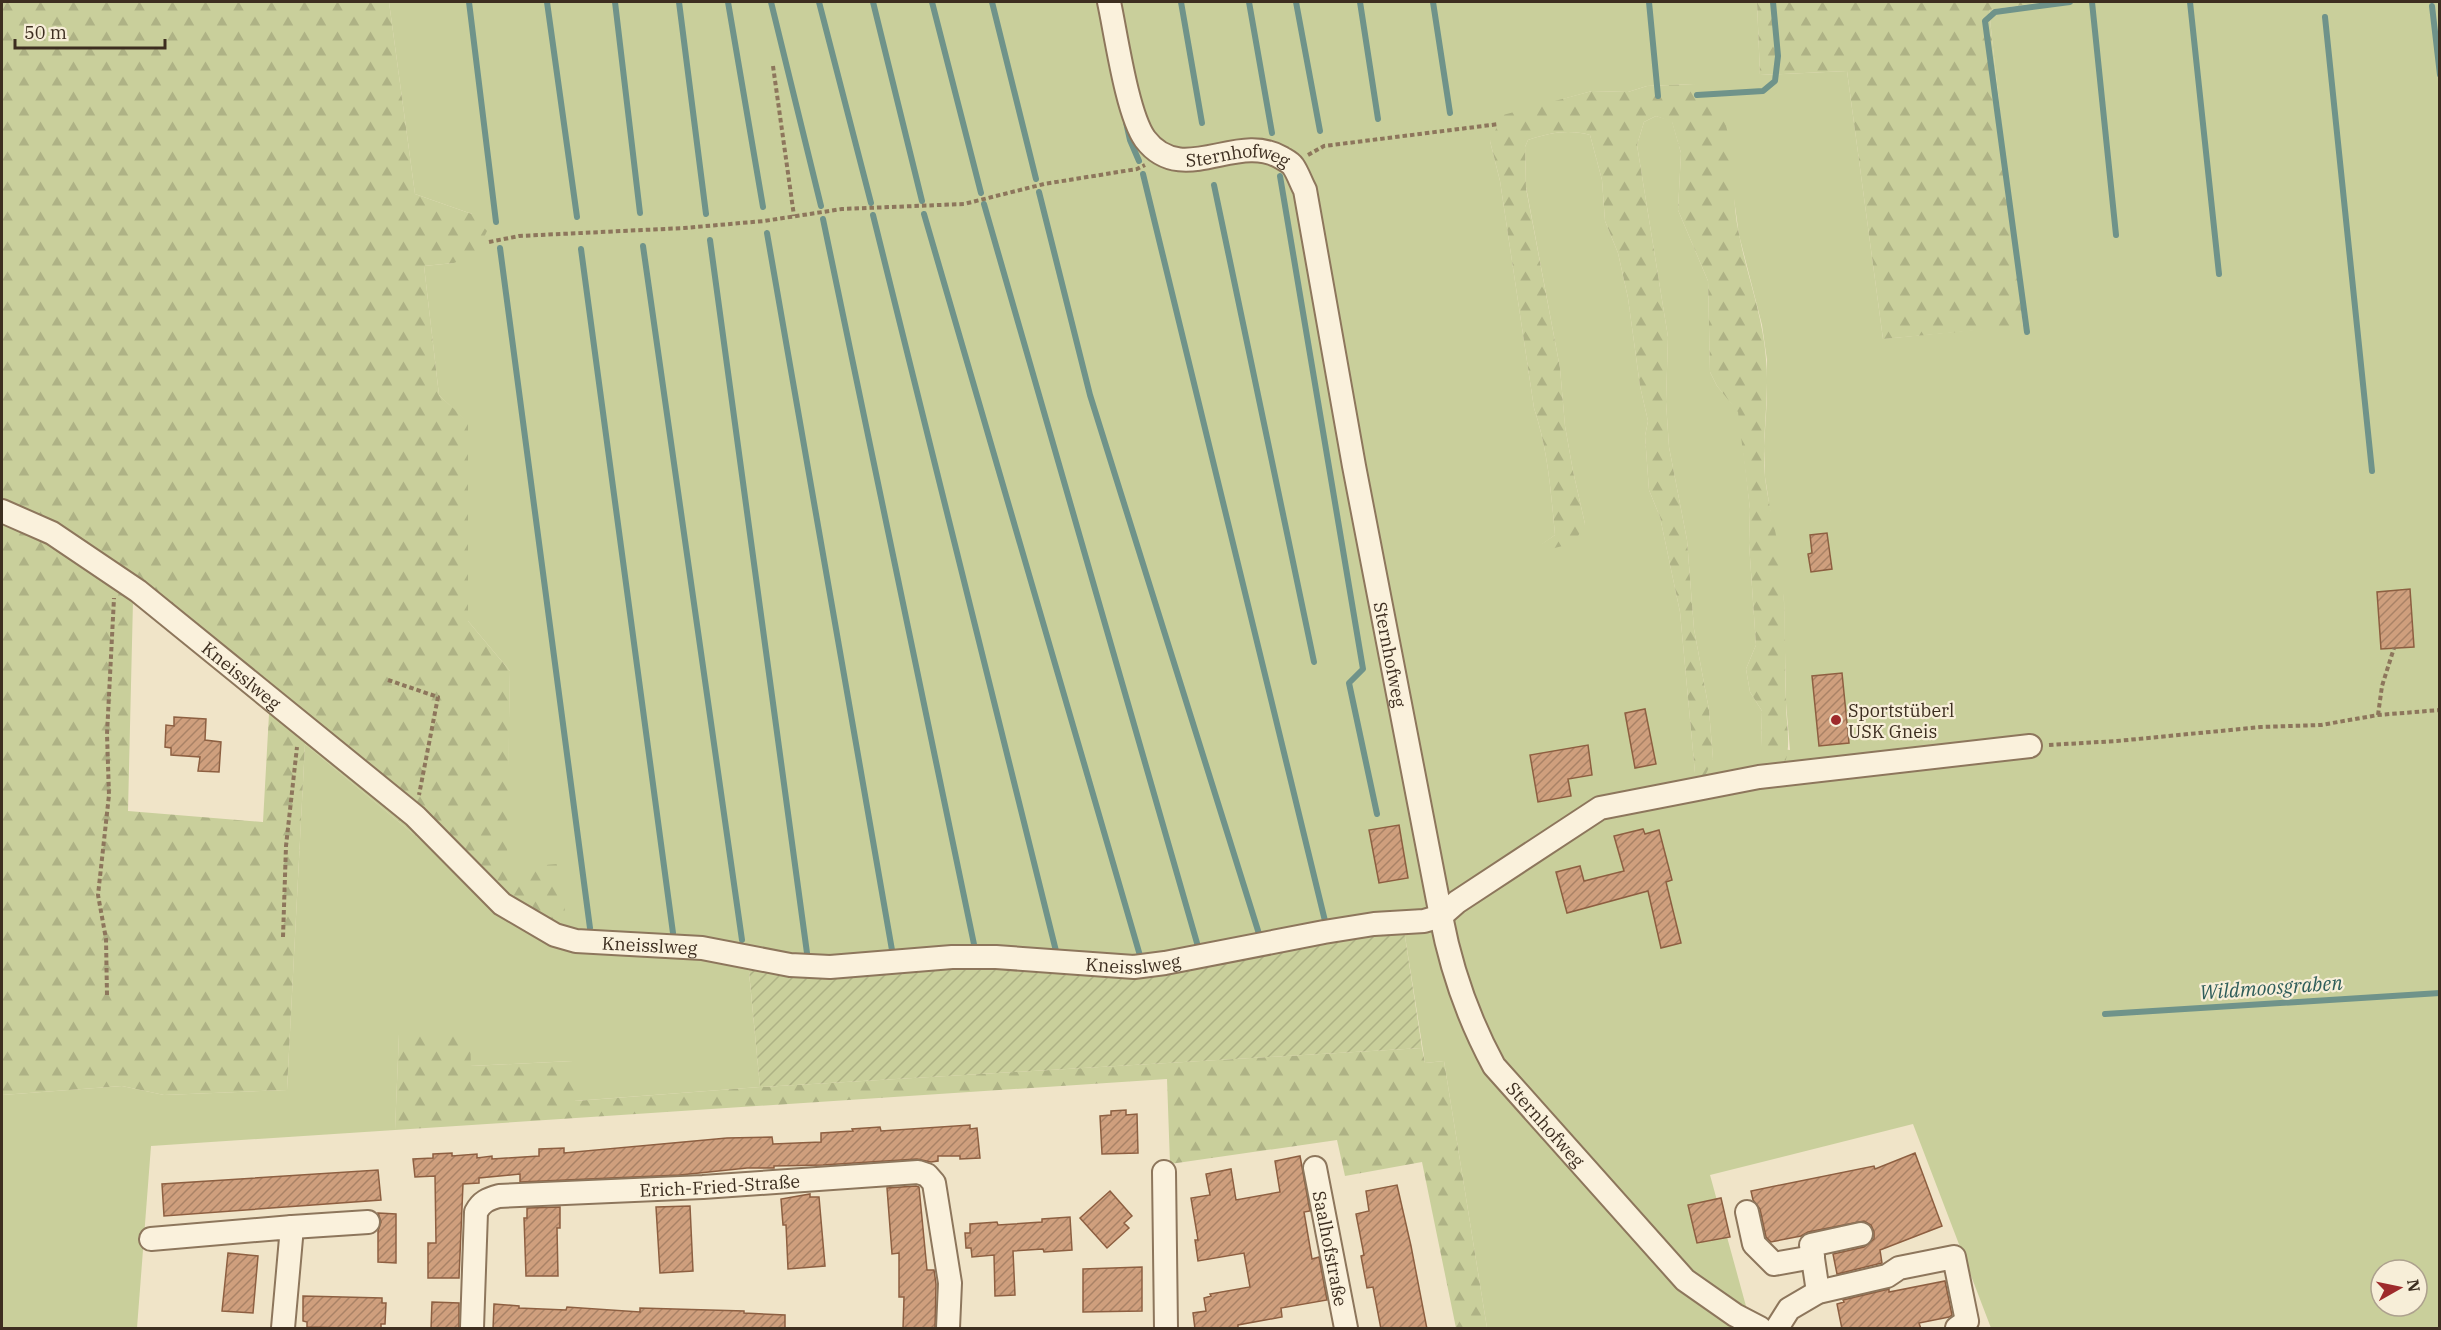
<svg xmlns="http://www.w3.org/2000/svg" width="2441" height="1330" font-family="'IBM Plex Serif',serif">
<defs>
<pattern id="forest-firs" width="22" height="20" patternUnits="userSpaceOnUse" patternTransform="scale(1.5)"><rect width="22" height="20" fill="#c9cf9b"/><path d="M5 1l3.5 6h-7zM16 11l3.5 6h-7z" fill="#aeb285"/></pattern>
<pattern id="garden-furrows" width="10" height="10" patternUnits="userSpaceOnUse" patternTransform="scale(1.5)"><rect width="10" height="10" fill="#c9cf9b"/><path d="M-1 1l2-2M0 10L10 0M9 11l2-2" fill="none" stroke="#aeb285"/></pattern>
<pattern id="building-hatch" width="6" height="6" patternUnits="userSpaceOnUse" patternTransform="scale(1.5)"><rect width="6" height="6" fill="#cf9f7d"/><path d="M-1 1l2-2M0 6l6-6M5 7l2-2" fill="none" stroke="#a98266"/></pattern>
</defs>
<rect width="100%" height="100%" fill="#f0e4c8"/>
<path fill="#c9cf9b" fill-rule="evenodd" d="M389,2h1368l3,73 87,-4 36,268 140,-14 -34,-315 55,-8h395v1326h-448l-78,-204 -203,51 42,153h-265l-43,-267 -19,2 -21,-133 -242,39 -414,-7 12,125 -186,14 -2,-40 -102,5 -71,-32 -4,96 -244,16 -14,182h-135v-233l120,-9 42,9 123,-5 18,-346 200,166 5,-239 -42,-50v-198l-29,-28 -15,-129 30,-3 18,-49 -57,-20zM1694,84l39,108 6,43 23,90 5,35v38l-3,48 1,31 19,123 2,103 4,47 -29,-3 1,-36 -12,-19 -4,-23 10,-24 -7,-102 1,-34 -11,-97 -22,-26 -7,-14 -2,-91 -30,-71 3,-57 -9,-32 -16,-5 -12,6 -7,23 31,192 -2,65 3,45 18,93 7,89 15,81 4,49 -18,14 -15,-161 -20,-95 -11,-27 -4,-54 3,-15 -8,-35 -12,-88 -10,-45 -13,-32 -3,-41 -12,-45c-22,-6 -41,-2 -62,5l-3,7 1,40 34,181 5,58 8,45 12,53 -44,21 14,-10c-4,-43 -7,-85 -21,-127l-34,-227 -10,-40 73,-42 29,-8 36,1 19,-6zM2381,1270h36v36h-36z"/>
<path fill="url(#forest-firs)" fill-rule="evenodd" d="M2,2h387l26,192 57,20 15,17 -10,21 -23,11 -30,3 15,129 29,27v199l42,50 -3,197 50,-4 13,77 -65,-31 -200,-166 -18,346 -123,5 -42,-9 -120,9zM133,601l136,113 -6,108 -135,-11z
M1757,2h287l-55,8 34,316 -140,13 -36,-268 -87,4z
M1694,84l20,7c6,16 12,31 15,48 6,31 3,64 10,95 8,42 24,82 27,125 4,39 -5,78 -1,118 3,27 11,53 15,80 7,49 4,97 6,146 0,22 6,41 -2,63l-16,-3 -7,-16 1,-36 -12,-19 -4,-23 10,-24 -7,-102 1,-34 -12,-97 -21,-26 -7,-14 -2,-91 -30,-71 3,-57 -9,-31 -16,-6 -12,6 -7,23 31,192 -2,65 3,45 18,93 7,89 15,81 4,49 -8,17 -10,-3 -15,-161 -20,-95 -11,-27 -4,-54 3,-15 -8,-35 -12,-88 -10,-45 -13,-32 -3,-41 -12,-45c-22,-6 -41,-2 -62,5l-3,7 1,41 34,180 5,58 8,45 12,53 -11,19 -31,8 -3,-6 15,-10c-4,-43 -7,-85 -21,-127l-34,-227 -10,-40 13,-26 89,-24 36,1 19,-6z
M399,1034l71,2 1,30 102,-5 2,40 185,-14 662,-39 3,15 19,-2 43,267h-31l-34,-166 -77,14 -8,-36 -167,24 -3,-85 -772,51z"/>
<path fill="url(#garden-furrows)" d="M1404,930l18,118 -662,39 -12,-126 306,4z"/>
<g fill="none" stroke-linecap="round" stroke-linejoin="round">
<path stroke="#6f938a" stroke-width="6" d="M469,2l27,220
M547,2l30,215
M615,2l25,211
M679,2l27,212
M728,2l35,205
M771,2l50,204
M819,2l52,201
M873,2l49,199
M932,2l49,191
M992,2l44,177
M1181,2l21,121
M1249,2l23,131
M1296,2l24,129
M1360,2l18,117
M1433,2l17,111
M1649,2l9,94
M2092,2l24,233
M2190,2l29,272
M2432,6l8,69
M2325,17l47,454
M1697,95l66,-4 12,-10 3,-25 -5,-54
M1126,122l4,18 9,21
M1143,174l183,751
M1280,176l83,493 -14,14 28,131
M1214,185l100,477
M1039,192l51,203 170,542
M984,204l215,746
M924,214l217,745
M873,215l184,740
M823,219l152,730
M767,233l125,717
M710,240l97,713
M643,246l99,694
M500,248l90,680
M581,249l92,684
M2027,332l-42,-311 10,-9 75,-10
M2105,1014l335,-21"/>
</g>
<path fill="url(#building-hatch)" stroke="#8d5f41" stroke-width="1.5" d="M1827,533l5,36 -21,3 -3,-18 4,-1 -2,-18z
M2410,589l4,58 -33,2 -4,-57z
M1842,673l7,70 -30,3 -7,-70z
M1645,709l11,55 -21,4 -10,-55z
M174,717l32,2 -1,21 16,2 -2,30 -21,-1 2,-14 -29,-2v-7l-6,-1 1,-22 8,1z
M1588,745l4,30 -24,4 3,17 -33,6 -8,-47z
M1399,825l9,53 -29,5 -10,-53z
M1643,829l2,5 14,-4 13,50 -6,2 15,61 -20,5 -13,-57 -81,22 -11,-41 24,-6 4,15 40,-10 -10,-35z
M1126,1110v5l11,-1 1,39 -36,1 -2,-38 11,-1v-4z
M970,1125v4l7,-1 3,30 -20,1v-3h-22v5l-7,1 -14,-3 -94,6 -49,1v2h-27l-67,7 -160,7v-8l-41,4v5l-16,1 -4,94h-31v-35h8l-1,-67 -20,1 -2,-18 20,-1v-4l19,-1v3l25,-2v4l15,-2v3l47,-3v-7l25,-1v5l163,-15 45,-1 1,7 48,-2v-9l32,-2 -1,-2 28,-2 1,4z
M1915,1153l27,73 -62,24 2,13 -45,11 -4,-20 31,-7 10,-8v-7l-3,-7 -7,-4 -56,11 -7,4 -30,6 -5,-5 -6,-28 -7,-9 -2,-9 123,-25 1,3z
M1300,1156l10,55 -6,1 8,47 7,-2 8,43 -46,8 1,9 -44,8v4h-43l-2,-16 13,-2 -2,-13 7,-2 -1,-2 40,-7 -6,-34 -46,8 -3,-21h3l-7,-42 19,-3 -4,-21 25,-5 5,31 44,-8 -5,-31z
M378,1170l3,30 -217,16 -2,-32z
M1397,1185l14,61 16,83h-46l-8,-42 -6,1 -6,-32 3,-1 -8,-41 13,-3 -3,-20z
M916,1186l3,1 8,83h7l2,14 -1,45h-32l1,-32h-5v-44l-7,1 -5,-66z
M1110,1191l22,25 -8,7 5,5 -22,20 -27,-30z
M810,1194v3h9l6,69 -37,3 -2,-44h-3l-2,-26z
M1721,1198l9,39 -33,6 -9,-38z
M690,1206l3,65 -33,2 -4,-66z
M560,1207v21h-3l1,48h-32l-2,-58h3v-10z
M378,1213l18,1v49l-18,-1v-31l3,-9z
M1070,1217l2,33 -28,2 -1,-3 -30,2 2,44 -20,1 -1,-41 -22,2 -1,-9h-5l-1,-15h5v-9l27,-2 1,3 44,-3v-3z
M228,1253l30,3 -5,57 -31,-2z
M1142,1267v44l-59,1v-43z
M1945,1281l7,34 -3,2 -30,6 2,6h-79l-5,-25 7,-2 -1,-2 46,-11v3z
M303,1296l79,2v5h4l-1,21h-4v5l-74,-2v-5l-4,-1z
M432,1302l27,1v26h-28z
M494,1304l25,2v2l47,2 1,-3 73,5v-4l104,3v2l41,2v14h-292z"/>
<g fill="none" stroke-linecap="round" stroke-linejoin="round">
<defs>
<g id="minor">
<path id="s1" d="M1109,2c7,32 18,112 36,137 37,49 92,-8 137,19 3,2 8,4 11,8 5,7 8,17 12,24l49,276 87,450c10,53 27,102 53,150l191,214 50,35 25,13"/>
<path id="s2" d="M2,511l50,22 86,58 277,225 87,88 53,31 21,6 126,7 88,17 40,2 122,-10h44l138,10 31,-4 159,-31 50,-8 50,-3 17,-5 16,-14 143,-94 159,-31 271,-31"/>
<path id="s3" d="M1315,1168l31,160"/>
<path d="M1164,1172l2,156"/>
<path d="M1747,1212l7,32 20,20 39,-7"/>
<path d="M292,1227l76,-5"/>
<path d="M151,1239l141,-12 -9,101"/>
<path d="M1818,1292l-7,-47 50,-11"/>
<path id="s4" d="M472,1328l4,-116c5,-10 12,-13 23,-16l204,-9 215,-15 9,3 7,8 16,100 -2,45"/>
<path d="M1777,1328l12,-19 29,-17 69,-16 12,-8 55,-11 13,64 -10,7"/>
</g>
</defs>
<use href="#minor" stroke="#8d765c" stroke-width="26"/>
<path stroke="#8d765c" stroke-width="4" stroke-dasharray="4.5 3" stroke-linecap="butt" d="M773,66l21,150
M1308,155l16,-9 175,-22
M489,242l30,-6 165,-8 80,-7 78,-12 122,-5 80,-20 93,-15 8,-4
M388,680l50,17 -19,98
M2378,715l4,-29 12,-38
M2049,745l68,-4 144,-14 60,-2 57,-10 62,-5
M283,937l3,-91 11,-99
M107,995l-1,-56 -8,-44 11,-100 -2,-61 7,-136"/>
<use href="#minor" stroke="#faf1dc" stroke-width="22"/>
</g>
<circle fill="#9e2a2b" stroke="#f7eed8" stroke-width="2" cx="1836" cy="720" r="6"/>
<g text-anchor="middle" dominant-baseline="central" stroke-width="4.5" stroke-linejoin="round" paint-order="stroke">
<g font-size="18" fill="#3d2e20" stroke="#f7eed8">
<text stroke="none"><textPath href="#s1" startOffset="243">Sternhofweg</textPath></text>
<text stroke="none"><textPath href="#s1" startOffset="801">Sternhofweg</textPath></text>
<text stroke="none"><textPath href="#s2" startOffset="292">Kneisslweg</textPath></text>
<text stroke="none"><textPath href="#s2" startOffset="796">Kneisslweg</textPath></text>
<text stroke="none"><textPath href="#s2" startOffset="1282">Kneisslweg</textPath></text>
<text stroke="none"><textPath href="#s1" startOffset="1305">Sternhofweg</textPath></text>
<text stroke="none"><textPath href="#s4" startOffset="366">Erich-Fried-Straße</textPath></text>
<text stroke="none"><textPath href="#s3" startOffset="82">Saalhofstraße</textPath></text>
</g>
<g font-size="18" fill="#3d2e20" stroke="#f7eed8" text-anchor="start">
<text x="1848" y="710">Sportstüberl<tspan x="1848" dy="21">USK Gneis</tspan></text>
</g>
<g font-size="20" font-style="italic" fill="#2f5d5a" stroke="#f7eed8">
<text transform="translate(2271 987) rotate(-4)">Wildmoosgraben</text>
</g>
</g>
<rect width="2441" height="1330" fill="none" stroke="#3d2e20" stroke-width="6"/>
<g transform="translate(2399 1288) rotate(81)"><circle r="28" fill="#f7eed8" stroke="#ada18e" stroke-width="1.5"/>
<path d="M0-4.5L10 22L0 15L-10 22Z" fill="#9e2a2b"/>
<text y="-9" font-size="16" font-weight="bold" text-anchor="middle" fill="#3d2e20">N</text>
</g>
<path d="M15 39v9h150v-9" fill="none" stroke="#3d2e20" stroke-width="3"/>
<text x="24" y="39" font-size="18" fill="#3d2e20" stroke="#f7eed8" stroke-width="4.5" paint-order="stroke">50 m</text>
</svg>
